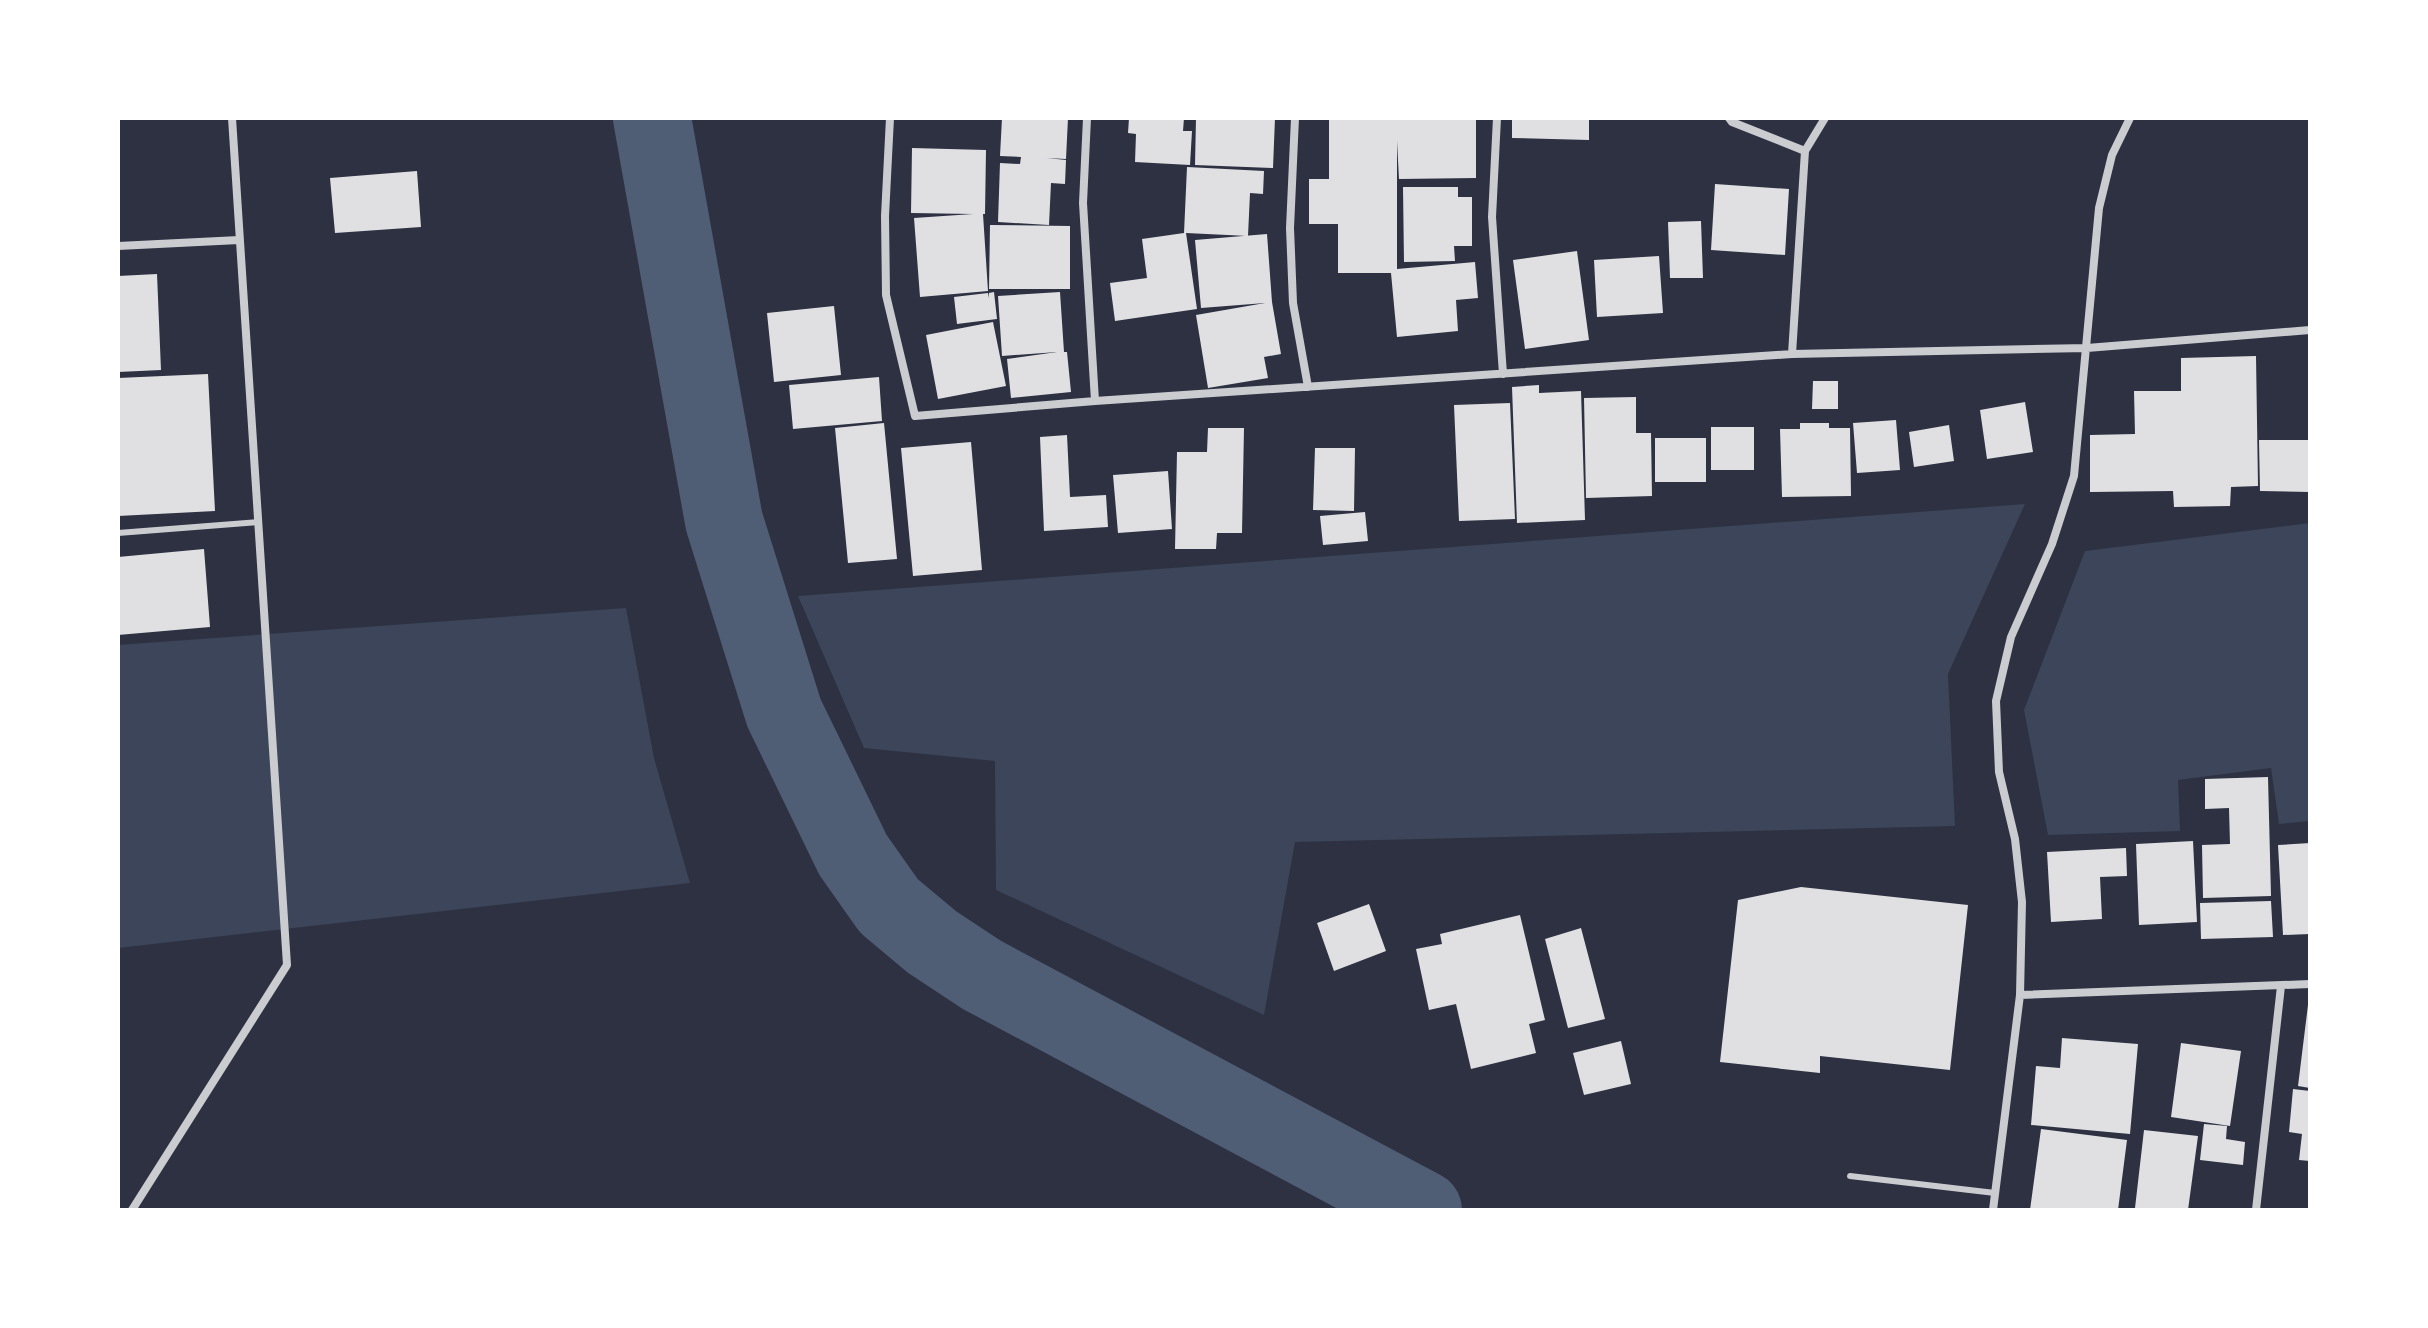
<svg xmlns="http://www.w3.org/2000/svg" width="2428" height="1328" font-family="'Space Grotesk',sans-serif">
<rect width="100%" height="100%" fill="#2d3142"/>
<path fill="#3c4559" d="M2025,504l-77,170 7,152 -660,16 -31,173 -268,-125 -1,-129 -131,-13 -66,-152z
M2310,523v298l-31,3 -8,-56 -93,12 2,51 -132,4 -24,-125 61,-159z
M626,608l28,150 36,125 -572,65v-303z"/>
<g fill="none" stroke-linecap="round" stroke-linejoin="round">
<path stroke="#4f5d75" stroke-width="78" d="M652,118l72,403 60,192 69,142 36,51 43,36 50,33 441,235"/>
</g>
<path fill="#e0e0e3" d="M1002,118h66l-2,41 -19,-1 19,2 -1,24 -14,-1 -2,42 -51,-3 2,-59 20,1 1,-7 -21,-1z
M1129,118h55l-1,13h9l-2,34 -55,-3 1,-28 -8,-1z
M1196,118h79l-2,50 -78,-3z
M1329,118h147v60l-77,1 -2,-38v128l78,-7 3,36 -22,2 2,31 -61,6 -6,-64h-53v-49h-29v-45h20z
M1512,118h77v22l-77,-2z
M912,148l74,2 -1,64h-2l5,77 -68,6 -6,-79 59,-4 -62,-1z
M1187,167l77,4 -1,23 -13,-1 -2,43 -62,-3 11,76 -82,12 -5,-38 37,-5 -5,-39 42,-6z
M417,171l4,56 -86,6 -5,-55z
M1715,184l74,5 -4,66 -74,-5z
M1403,187h55v10h14v49h-18l1,15 -51,1z
M1701,221l2,57h-33l-2,-56z
M990,225l80,1v63h-81z
M1267,234l5,68 9,52 -17,3 4,21 -60,10 -12,-73 69,-12 -64,5 -6,-68z
M1577,251l12,89 -64,9 -12,-89z
M1659,256l4,57 -66,4 -3,-57z
M157,274l4,96 -43,2v-96z
M994,292l3,27 -40,5 -3,-27 34,-4 1,5v-5z
M1060,292l4,60h3l4,40 -60,6 -4,-39 50,-7 -55,4 -4,-60z
M834,306l7,69 -67,7 -7,-69z
M993,322l13,64 -68,13 -12,-64z
M2256,356l2,130 -27,1 -1,19 -56,1 -1,-16 -83,1v-57l45,-1 -1,-43h47v-33z
M208,374l7,137 -97,5v-138z
M879,377l3,44 -89,8 -4,-44z
M1813,381h25v28h-26z
M1539,385v8l42,-2 4,129 -68,3 -5,-136z
M1636,397v36h15l1,63 -66,2 -2,-100z
M2025,402l8,50 -46,7 -7,-49z
M1510,403l5,116 -56,2 -5,-116z
M1896,420l4,50 -43,3 -4,-50z
M884,423l13,136 -49,4 -13,-135z
M1800,423h29v5h21l1,68 -69,1 -2,-68h20z
M1949,425l5,36 -40,6 -5,-35z
M1711,427h43v43h-43z
M1208,428h36l-2,105h-25l-1,16h-41l2,-97h30z
M1067,435l3,62 36,-2 2,32 -64,4 -4,-94z
M1655,438h51v44h-51z
M2259,440h51v52l-50,-1z
M971,442l11,128 -69,6 -12,-128z
M1315,448h40l-1,63 -41,-1z
M1168,471l4,58 -54,4 -5,-58z
M1365,512l3,29 -45,4 -3,-29z
M204,549l6,78 -92,8v-78z
M2268,777l3,119 -68,2 -1,-53 28,-1 -1,-36 -24,1v-30z
M2193,841l4,81 -58,3 -3,-81z
M2310,843v91l-27,1 -5,-90z
M2126,848l1,28 -27,1 2,42 -51,3 -4,-70z
M1801,887l167,18 -18,165 -130,-14v17l-100,-11 18,-162z
M2271,901l2,36 -72,2 -1,-36z
M1369,904l17,47 -52,20 -17,-48z
M1520,915l25,105 -16,4 7,29 -65,16 -15,-65 -27,6 -13,-61 26,-5 -2,-10z
M1581,928l24,91 -37,9 -23,-89z
M2308,1005h2v83l-12,-2z
M2062,1038l76,6 -8,90 -99,-9 5,-59 24,2z
M1621,1041l10,43 -47,11 -11,-42z
M2181,1043l60,8 -11,75 -59,-9z
M2293,1089l17,2v70l-11,-1 3,-26 -13,-2z
M2204,1124l23,2 -1,13 19,3 -2,23 -43,-5z
M2041,1129l86,11 -9,70h-88z
M2144,1130l54,6 -10,74 -53,-2z"/>
<g fill="none" stroke-linecap="round" stroke-linejoin="round">
<path stroke="#caccd0" stroke-width="6" d="M118,533l140,-11
M1850,1176l145,17"/>
<path stroke="#caccd0" stroke-width="8" d="M890,118l-5,98 1,79 29,121 180,-15 697,-47 295,-6 223,-18
M1087,118l-4,85 12,198
M1295,118l-5,110 3,75 15,84
M1497,118l-5,99 11,157
M1729,118l3,4 73,29
M118,246l121,-6
M1792,354l13,-203 20,-33
M2020,995l290,-11
M132,1210l155,-245 -55,-847
M1993,1210l27,-215 2,-93 -7,-63 -16,-67 -3,-71 15,-64 41,-93 22,-68 25,-268 13,-53 18,-37
M2256,1210l25,-224"/>
</g>
<rect width="2428" height="1328" fill="none" stroke="#ffffff" stroke-width="240"/>
</svg>
